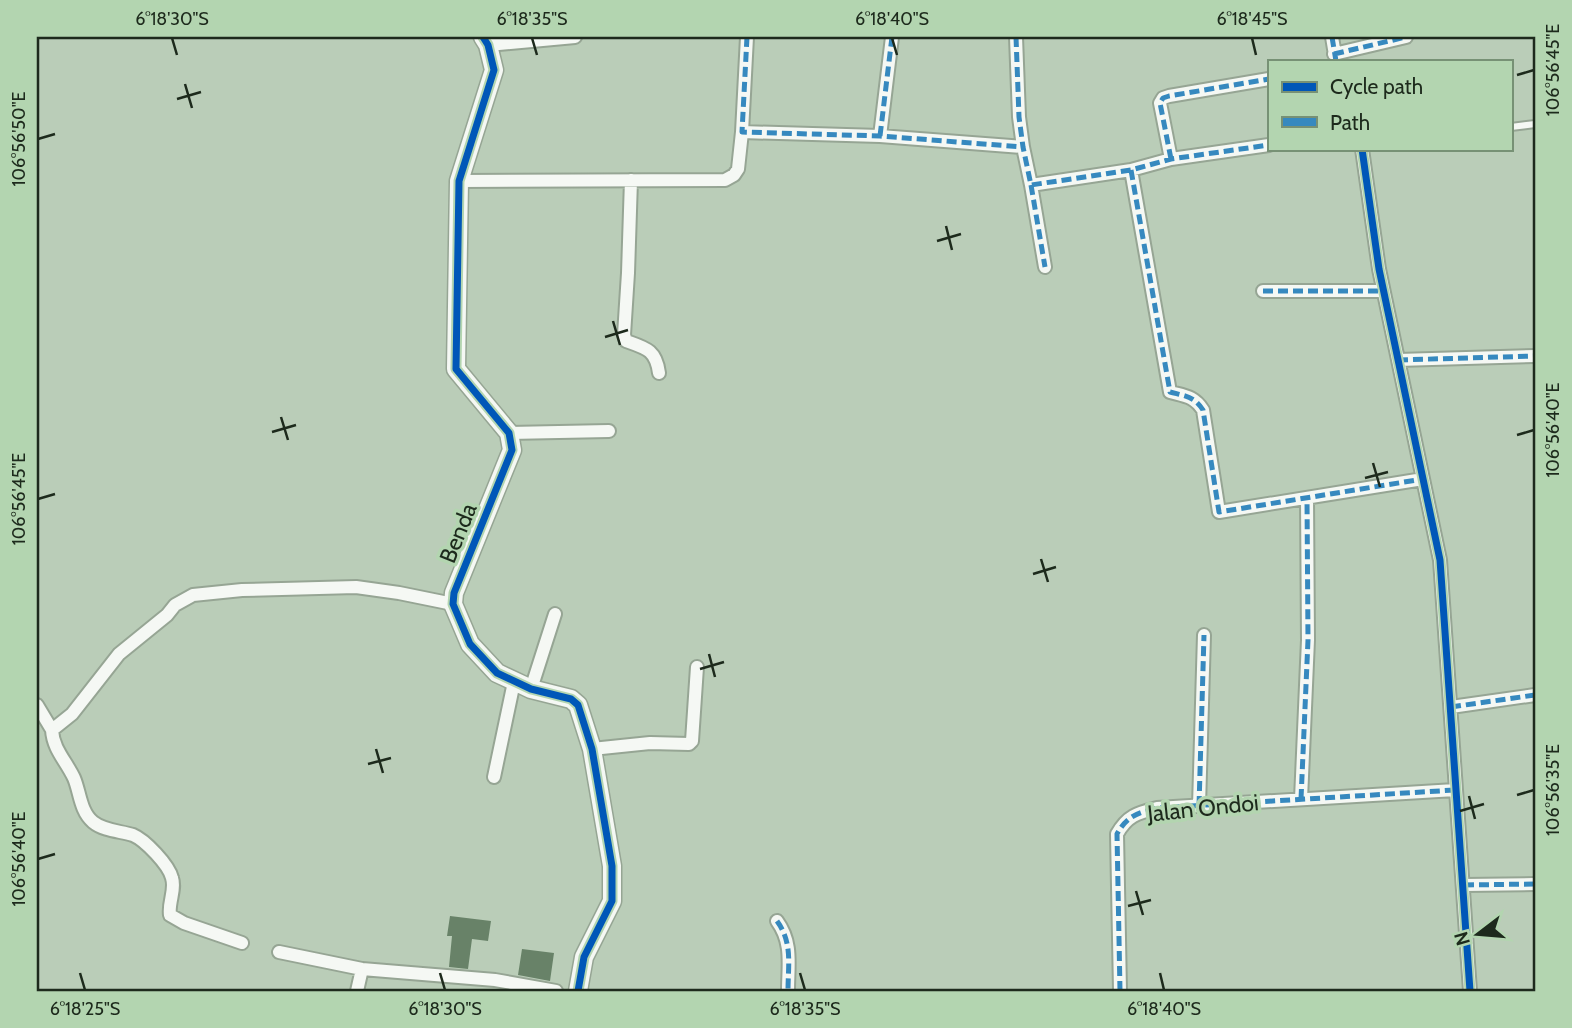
<svg xmlns="http://www.w3.org/2000/svg" width="1572" height="1028" font-family="Cabin,sans-serif">
<rect width="100%" height="100%" fill="#bacdb8"/>
<path fill="#688268" d="M450,916l41,5 -3,20 -16,-2 -4,30 -19,-2 3,-31h-5z
M522,949l32,4 -4,28 -32,-6z"/>
<g fill="none" stroke-linecap="round" stroke-linejoin="round">
<defs>
<path id="lane" d="M1511,127l24,-3"/>
<path id="street" d="M747,37l-5,95 138,4 143,11
M1016,37l3,80 4,30 8,38 100,-15 40,-11 98,-14
M1332,37l4,24
M488,45l87,-8
M1334,54l72,-17
M880,136l12,-99
M1362,149l17,120 61,291 30,431
M1171,159l-11,-56 3,-5 6,-2 100,-17
M1131,170l39,222c15,4 24,4 33,18l16,102 204,-33
M631,180l-3,93 -4,62 2,6c20,7 30,9 33,32
M459,181l266,-1 9,-5 4,-6 4,-37
M1031,185l14,82
M1263,291h120
M1398,360l137,-4
M509,433l100,-2
M531,689l24,-75
M37,705l15,25
M1451,707l84,-12
M592,749l58,-6 39,1 3,-3 5,-74
M494,777l20,-95
M1301,799l7,-159 -1,-142
M1199,806l5,-171
M1464,885l71,-1
M777,921c16,22 11,44 11,70
M242,943l-58,-20 -14,-8c-2,-13 6,-25 2,-37 -3,-13 -27,-38 -39,-43 -13,-4 -29,-4 -40,-13 -13,-11 -13,-30 -19,-44 -8,-17 -21,-29 -22,-48l20,-16 47,-60 48,-39 8,-10 18,-10 49,-5 114,-3 43,6 54,11
M279,952l83,17 133,11 61,11
M357,991l5,-22
M1120,991l-3,-157c10,-18 20,-21 40,-26l298,-18"/>
<path id="secondary" d="M483,37l5,8 6,25 -35,111 -3,188 53,64 3,17 -58,143 -1,11 17,40 27,29 34,16 40,10 7,6 14,44 20,117v35l-28,56 -6,34"/>
</defs>
<use href="#lane" stroke="#96a594" stroke-width="10"/>
<use href="#street" stroke="#96a594" stroke-width="16"/>
<use href="#secondary" stroke="#96a594" stroke-width="21"/>
<use href="#lane" stroke="#f5f8f4" stroke-width="6"/>
<use href="#street" stroke="#f5f8f4" stroke-width="12"/>
<use href="#secondary" stroke="#f5f8f4" stroke-width="18"/>
<path stroke="#3689bf" stroke-width="5" stroke-dasharray="10 5" stroke-linecap="butt" d="M747,37l-5,95 138,4 143,11
M1016,37l3,80 4,30 8,38 100,-15 40,-11 98,-14
M1332,37l4,24
M1334,54l72,-17
M880,136l12,-99
M1171,159l-11,-56 3,-5 6,-2 100,-17
M1131,170l39,222c15,4 24,4 33,18l16,102 204,-33
M1031,185l14,82
M1263,291h120
M1398,360l137,-4
M1451,707l84,-12
M1301,799l7,-159 -1,-142
M1199,806l5,-171
M1464,885l71,-1
M777,921c16,22 11,44 11,70
M1120,991l-3,-157c10,-18 20,-21 40,-26l298,-18"/>
<defs>
<path id="cycleway" d="M483,37l5,8 6,25 -35,111 -3,188 53,64 3,17 -58,143 -1,11 17,40 27,29 34,16 40,10 7,6 14,44 20,117v35l-28,56 -6,34
M1362,149l17,120 61,291 30,431"/>
</defs>
<use href="#cycleway" stroke="#b3d5b0" stroke-width="11"/>
<use href="#cycleway" stroke="#0057b8" stroke-width="7"/>
</g>
<path fill="none" stroke="#1d2a1c" stroke-width="2.5" d="M172,38l5,17M532,38l5,17M892,38l5,17M1252,38l4,17M1517,75l17,-5M185,84l7,24M177,99l24,-7M38,139l17,-5M946,226l6,24M937,241l24,-7M613,321l7,24M605,337l23,-7M281,417l7,23M272,432l24,-7M1517,435l17,-5M1373,463l7,24M1365,478l23,-6M38,499l17,-5M1041,559l7,23M1033,574l23,-7M709,654l6,23M700,669l24,-7M376,749l7,24M368,764l23,-6M1517,795l17,-5M1469,796l6,23M1460,811l24,-7M38,859l17,-5M1136,891l7,24M1128,906l23,-6M80,973l5,17M440,973l5,17M800,973l5,17M1160,973l4,17"/>
<g text-anchor="middle" dominant-baseline="central" stroke-width="7" stroke-linejoin="round" paint-order="stroke">
<g font-size="23" fill="#1d2a1c" stroke="#b3d5b0">
<text transform="translate(458 533) rotate(-68)">Benda</text>
<text transform="translate(1203 808) rotate(-6)">Jalan Ondoi</text>
</g>
</g>
<rect width="1572" height="1028" fill="none" stroke="#b3d5b0" stroke-width="77"/>
<rect x="1268" y="60" width="245" height="91" fill="#b3d5b0" stroke="#779175" stroke-width="2"/>
<rect x="1282" y="82" width="35" height="10" fill="#0057b8" stroke="#779175" stroke-width="2"/>
<text x="1330" y="94" font-size="21" fill="#1d2a1c">Cycle path</text>
<rect x="1282" y="117" width="35" height="10" fill="#3689bf" stroke="#779175" stroke-width="2"/>
<text x="1330" y="130" font-size="21" fill="#1d2a1c">Path</text>
<g transform="translate(1478 934) rotate(254)" stroke="#b3d5b0" stroke-width="5" paint-order="stroke">
<path d="M0-5L12 26L0 18L-12 26Z" fill="#1d2a1c"/>
<text y="-10" font-size="19" font-weight="bold" text-anchor="middle" fill="#1d2a1c">N</text>
</g>
<rect x="38" y="38" width="1496" height="952" fill="none" stroke="#1d2a1c" stroke-width="2.5"/>
<g font-size="18" text-anchor="middle" fill="#1d2a1c">
<text x="172" y="25">6°18'30"S</text>
<text x="532" y="25">6°18'35"S</text>
<text x="892" y="25">6°18'40"S</text>
<text x="1252" y="25">6°18'45"S</text>
<text transform="translate(1553 70) rotate(-90)" y="6">106°56'45"E</text>
<text transform="translate(19 139) rotate(-90)" y="6">106°56'50"E</text>
<text transform="translate(1553 430) rotate(-90)" y="6">106°56'40"E</text>
<text transform="translate(19 499) rotate(-90)" y="6">106°56'45"E</text>
<text transform="translate(1553 790) rotate(-90)" y="6">106°56'35"E</text>
<text transform="translate(19 859) rotate(-90)" y="6">106°56'40"E</text>
<text x="85" y="1015">6°18'25"S</text>
<text x="445" y="1015">6°18'30"S</text>
<text x="805" y="1015">6°18'35"S</text>
<text x="1164" y="1015">6°18'40"S</text>
</g>
</svg>
